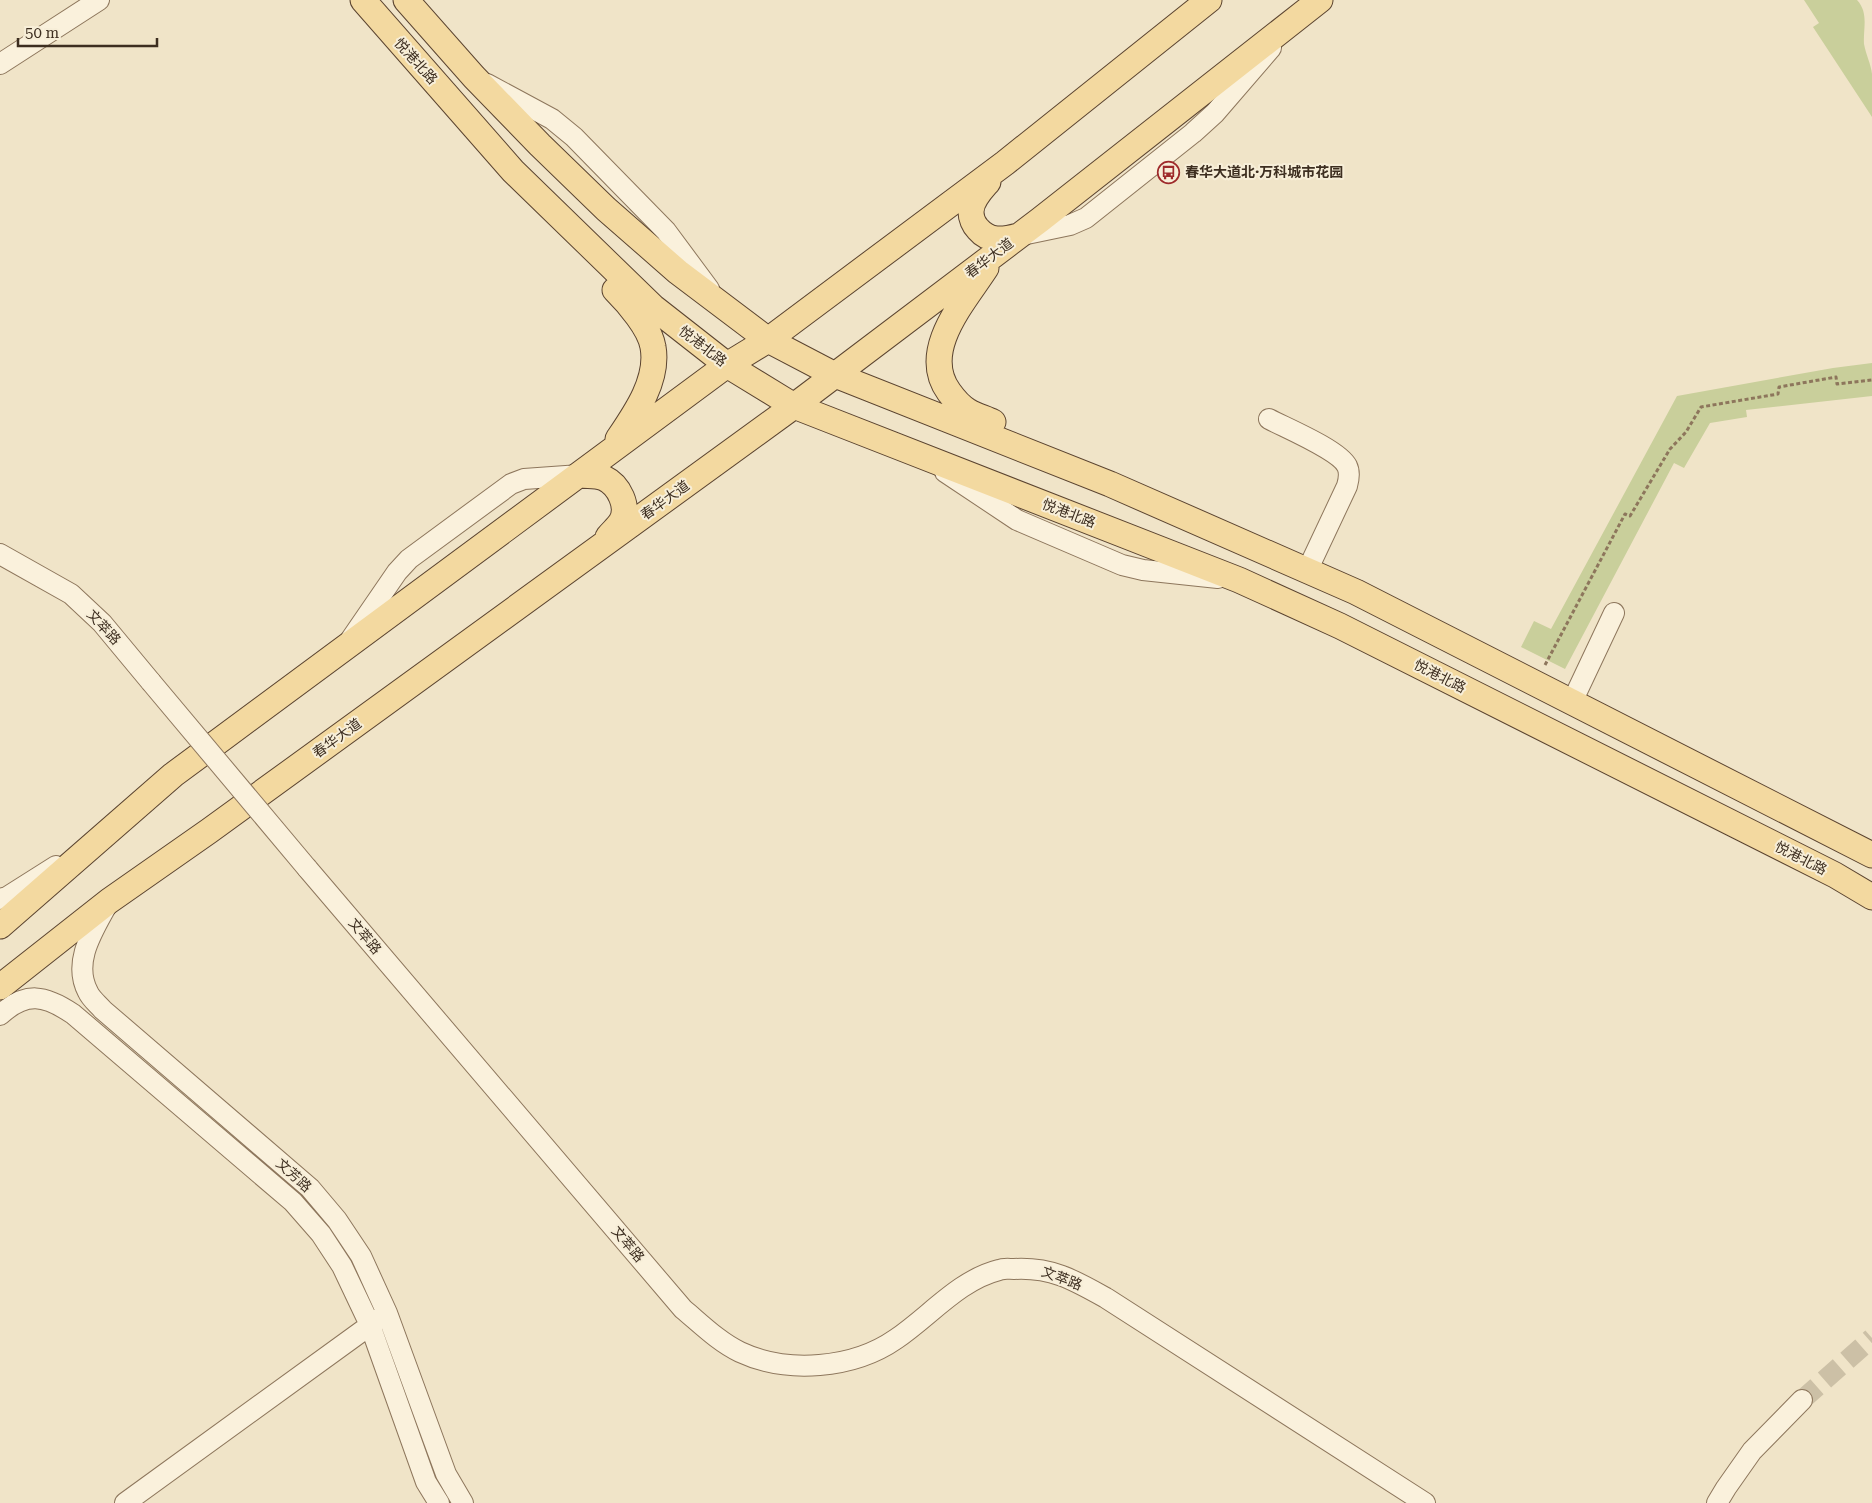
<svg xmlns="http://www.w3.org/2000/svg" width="1872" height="1503" font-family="'Roboto Serif','Noto Sans SC',serif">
<rect width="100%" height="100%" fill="#f0e4c8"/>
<path fill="#c9cf9b" d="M1804,0h53c12,13 6,28 7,44 2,11 7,20 8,30 0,14 0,29 0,43l-59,-90 6,-4z
M1872,363v33l-126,14 1,7 -37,6 -26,45 -10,-5 -109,206 -44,-22 13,-26 17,8 126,-233 156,-28z"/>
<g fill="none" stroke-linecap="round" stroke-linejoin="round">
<path stroke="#ccc0a6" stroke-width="20" stroke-dasharray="20 10" stroke-linecap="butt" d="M1802,1400l70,-62"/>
<defs>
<path id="minor" d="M0,64l99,-64
M487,84l65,35 22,18 92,94 43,58
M1022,235l48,-10 16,-7 107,-85 22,-20 56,-65
M1269,419c17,9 70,31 78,47 3,6 2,13 0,20l-40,85
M945,472l72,48 105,45 21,5 75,8
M0,554l71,40 31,29 49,59
M351,639l46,-67 12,-13 102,-75 13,-5 56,-4
M1572,702l42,-89
M307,868l376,441c18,15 36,33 57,43 47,22 113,17 156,-13 34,-23 63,-59 103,-69 5,-2 10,-1 15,-1 38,-2 60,11 92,29l319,205
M0,899l7,-2 49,-31
M107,905c-14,26 -35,57 -19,87 3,7 10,12 15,18l207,178 27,32 24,36 26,57 59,161 17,29
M0,1015c26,-24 45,-20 73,-1l220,188 28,32 21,32 28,59 56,157 13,21
M125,1503l255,-185
M1717,1503l9,-15 26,-37 50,-51"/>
<path id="major" d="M363,0l150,171 140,136 74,58 67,41 445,174 101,46 495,249 37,22
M406,0l68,77 66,68 66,64 72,63 90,68 67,35 275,109 246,108 516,263
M988,182c-7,8 -17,18 -17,30 0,6 3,13 7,17 11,13 25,11 40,7
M986,268c-22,34 -67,83 -37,124 5,7 12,15 19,19 8,5 17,7 25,11
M615,290c13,13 35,38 38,57 6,33 -18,67 -35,92
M580,475c8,1 17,0 24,3 15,7 26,29 17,44 -3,5 -9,10 -13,15
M0,926l173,-151 554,-410 41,-25 237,-177 204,-163
M0,987l109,-86 100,-70 585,-425 246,-186 280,-220"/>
</defs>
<use href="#minor" stroke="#8d765c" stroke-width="22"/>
<use href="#major" stroke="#5b4430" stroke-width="27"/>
<path stroke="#8d765c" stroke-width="3" stroke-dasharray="4 2.5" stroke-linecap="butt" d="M1545,665l80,-151 5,2 40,-67 16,-17 15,-25 77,-13 1,-7 57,-10 1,7 35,-4"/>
<use href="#minor" stroke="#faf1dc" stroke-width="20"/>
<use href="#major" stroke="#f3d9a0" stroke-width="25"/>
<defs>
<path id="minor-bridge" d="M151,682l156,186"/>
</defs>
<use href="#minor-bridge" stroke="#8d765c" stroke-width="22" stroke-linecap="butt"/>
<use href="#minor-bridge" stroke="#faf1dc" stroke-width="20"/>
</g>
<defs>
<symbol id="bus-ring" viewBox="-11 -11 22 22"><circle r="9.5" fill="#f7eed8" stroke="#9e2a2b" stroke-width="1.5"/><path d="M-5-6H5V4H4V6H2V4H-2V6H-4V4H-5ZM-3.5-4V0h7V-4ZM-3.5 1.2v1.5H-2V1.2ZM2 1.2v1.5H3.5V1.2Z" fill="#9e2a2b"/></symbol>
</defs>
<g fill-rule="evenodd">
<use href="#bus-ring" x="1156" y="160" width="25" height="25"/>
</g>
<g text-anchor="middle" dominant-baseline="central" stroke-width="4" stroke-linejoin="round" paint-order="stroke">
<g font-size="14" fill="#3d2e20" stroke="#f7eed8">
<text transform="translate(416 61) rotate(48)">悦港北路</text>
<text transform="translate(989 258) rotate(-37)">春华大道</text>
<text transform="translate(703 346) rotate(38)">悦港北路</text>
<text transform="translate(665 500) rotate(-36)">春华大道</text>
<text transform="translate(1069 513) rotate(21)">悦港北路</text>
<text transform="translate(104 627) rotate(47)">文萃路</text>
<text transform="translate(1440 676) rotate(27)">悦港北路</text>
<text transform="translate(337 738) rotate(-36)">春华大道</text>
<text transform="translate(1801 858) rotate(27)">悦港北路</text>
<text transform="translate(365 936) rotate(50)">文萃路</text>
<text transform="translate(294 1175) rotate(42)">文芳路</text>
<text transform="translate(628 1244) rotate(50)">文萃路</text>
<text transform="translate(1062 1278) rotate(21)">文萃路</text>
</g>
<g font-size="14" font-weight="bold" fill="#3d2e20" stroke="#f7eed8" text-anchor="start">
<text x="1185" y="172">春华大道北·万科城市花园</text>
</g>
</g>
<path d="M18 38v8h139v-8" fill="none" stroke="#3d2e20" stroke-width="2.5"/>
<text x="25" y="38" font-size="15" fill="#3d2e20" stroke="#f7eed8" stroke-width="4" paint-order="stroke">50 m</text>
</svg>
